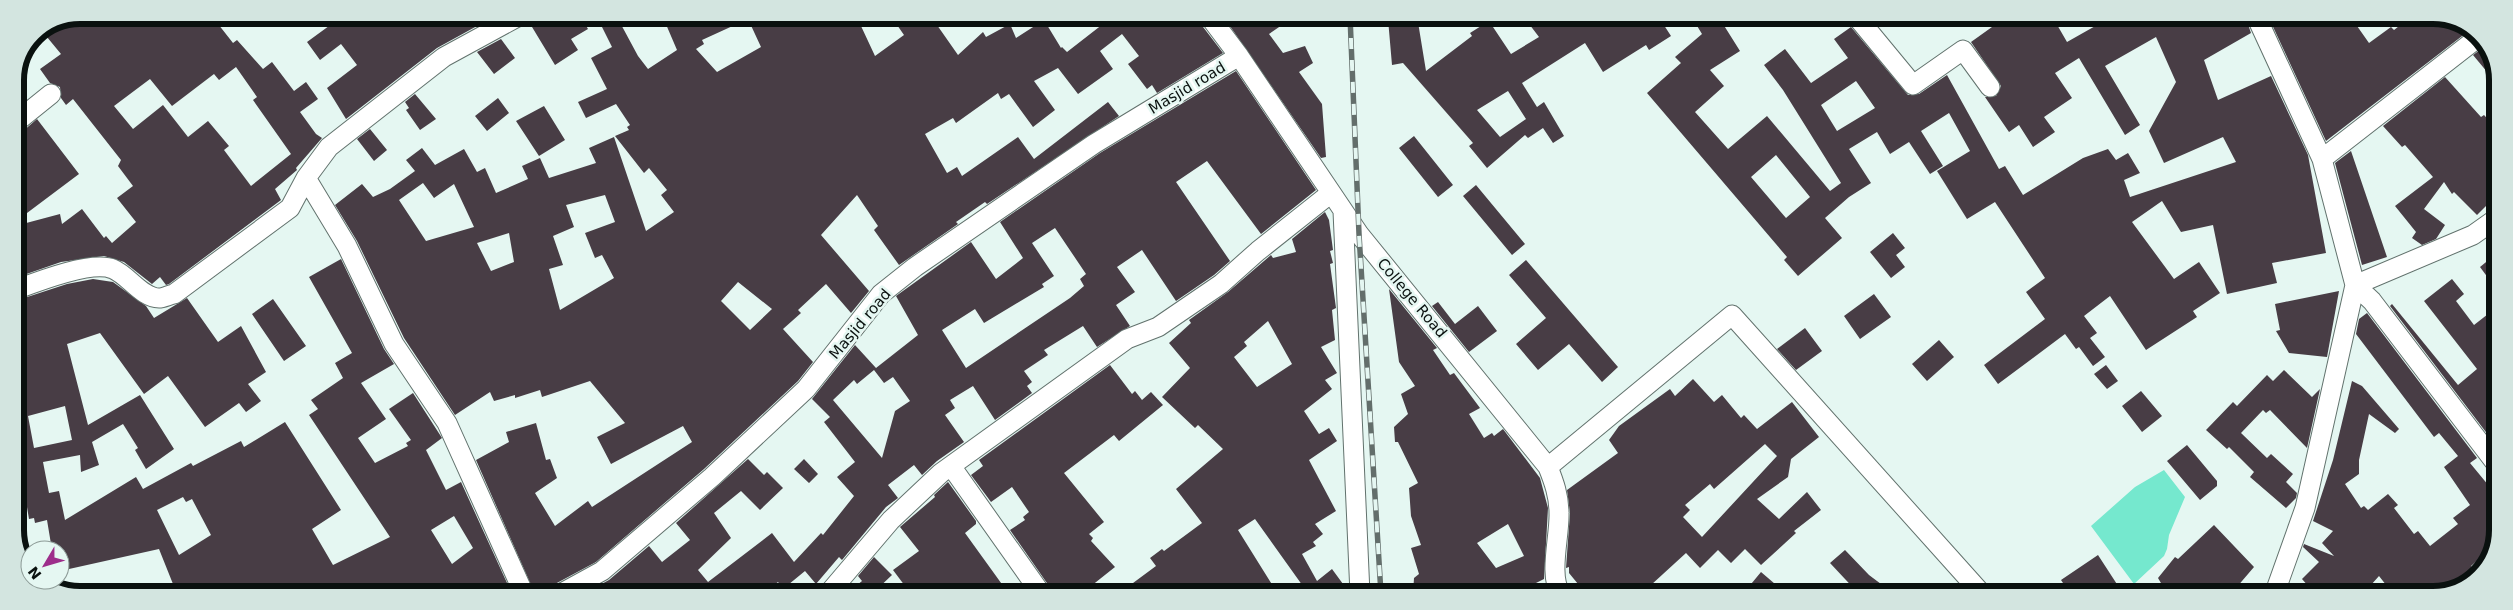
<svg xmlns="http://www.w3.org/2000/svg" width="2513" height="610" font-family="'DejaVu Sans',sans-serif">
<rect width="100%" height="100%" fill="#e5f7f2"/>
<path fill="#75e8ce" d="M2164,470l21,27 -16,38 -2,14 -3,7 -30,28 -43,-58 44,-39z"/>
<path fill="#483d45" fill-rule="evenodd" d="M80,15h131l22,28 4,-3 26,29 9,-7 22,29 12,-9 12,17 -18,13 16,22 6,4 -26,30 1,2 -22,19 6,11 -112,84 -3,1 -6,-8 -8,7 -28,-22 -20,-6 -43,6 -46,16v-52l45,-12 2,10 20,-15 22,29 2,-2 6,7 24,-21 -19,-24 16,-12 -15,-20 3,-6 -48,-61 -7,6 -5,-7 -1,-11 -10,-4 -10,-14 21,-15 -19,-23zM236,67l21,30 -4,3 38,54 -40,32 -27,-36 5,-4 -21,-25 -20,16 -25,-32 -30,24 -19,-23 36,-27 22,27 42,-32 5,6z
M344,15h153l-60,33 -91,71 -19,-31 30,-23 -16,-21 -21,16 -13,-18z
M532,15h48l8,14 -17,10 7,11 -23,15 -26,-43z
M662,15h220l-21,11 14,30 29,-21 -9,-13 8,-7h27l28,40 25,-23 3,5 24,-13 6,14 28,-18 17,28 1,-1 5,5 36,-28 -7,-8h102l2,7 23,30 -66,40 -5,-8 -5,4 -19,-25 11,-8 -17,-22 -22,17 13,18 -35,25 -20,-26 -24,13 21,29 -22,17 -24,-33 -8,5 -3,-6 -42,30 -3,-5 -28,16 22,39 10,-6 5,9 56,-39 16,22 74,-57 11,14 -132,88 -2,-2 -29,20 2,2 -59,41 -25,-35 4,-4 -21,-31 -36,40 48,56 -18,22 -25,-29 -28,26 3,3 -18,16 30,33 -15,19 -94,88 -108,93 -41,22 -6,10h-14l-59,-134 33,-18 -3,-10 30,-9 10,37 4,-1 7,19 -22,15 20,33 33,-25 4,6 100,-65 -9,-16 -72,38 -14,-27 28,-14 -35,-42 -48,16 -2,-7 -25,8v-3l-21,6 -4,-9 -35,23 -51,-77 -47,-97 -22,-36 27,-21 11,13 17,-8 25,-18 -9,-11 16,-12 13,17 29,-16 13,23 8,-4 11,25 32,-14 -6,-13 18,-8 9,20 47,-15 -7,-15 25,-11 32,94 28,-19 -13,-17 6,-5 -18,-22 -5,5 -29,-37 14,-6 -2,-3 3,-2 -14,-21 -30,14 -8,-16 29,-13 -16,-31 21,-11 -11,-22 16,-8 21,39 10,13 29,-19zM748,19l13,28 -44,25 -21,-23 8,-5 -2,-4zM423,183l11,15 20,-14 20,43 -48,14 -27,-41zM605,195l10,27 -30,11 10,25 7,-3 12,23 -54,32 -11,-41 14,-4 -10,-29 21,-9 -8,-22zM509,233l5,29 -23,9 -14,-28zM738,282l34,27 -22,21 -29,-29z
M1223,16h53l6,9 -13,9 14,19 22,-7 8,17 -14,9 23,32 4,53 -5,1z
M1417,16l9,55 46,-35 -2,-3 19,-12 22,33 28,-17 -16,-21h135l13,20 -22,14 -3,-5 -43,27 -18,-29 -63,40 15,24 7,-5 20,34 -11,7 -10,-15 -15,10 -3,-3 -38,33 -18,-22 4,-3 -70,-80 -11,2 -4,-46zM1508,91l18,28 -26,18 -23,-27z
M1691,16h27l22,35 -30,19 14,16 -29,26 33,37 39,-33 63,75 11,-8 -58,-93 -19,-25 21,-16 26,34 37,-25 -14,-19 17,-12 57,68 11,-1 28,-19 52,94 6,-3 18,29 60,-37 25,-9 8,11 12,-7 12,20 -16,7 6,17 106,-35 -13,-25 -59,26 -15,-32 27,-49 -20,-45 -51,29 35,59 -15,10 -46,-77 -24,15 17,25 -28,19 11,15 -22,15 -14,-22 -10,7 -24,-35 11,-1 5,-10 -30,-44 21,-15 -8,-11h68l15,26 46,-26h132l6,17 -47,27 14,40 53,-24 37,79 18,98 -54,10 5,20 -50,11 -14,-69 -32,7 -19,-31 -30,21 42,57 25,-17 21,31 -27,18 4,6 -51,33 -36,-54 -26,20 13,17 -7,5 15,19 -12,9 -14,-19 -3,2 -11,-15 -67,50 -14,-19 61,-46 -19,-27 19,-14 -50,-76 -28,17 -30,-48 33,-20 -21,-38 -28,18 22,35 -13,8 -21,-32 -19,12 -13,-22 -28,17 22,34 -22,14 -24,21 17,20 -44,38 -14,-16 3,-3 -140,-164 34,-30 -6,-6 27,-23zM1856,81l19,27 -38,23 -16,-26zM1776,155l34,42 -24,21 -35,-41z
M2268,16h82l19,27 22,-16 3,3 18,-14h4l6,9 11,-9h13l12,7 8,10 -140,108z
M501,39l14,19 -21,16 -17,-22z
M2484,47l14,28v10l-25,-30z
M1236,71l80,119 -55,44 -54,-73 -31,21 54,79 -16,14 -38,26 -34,-51 -25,17 18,25 -19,13 14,21 -33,21 -14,-21 -39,24 4,5 -24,16 8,11 -5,4 5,7 -37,27 -22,-34 -23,14 5,8 -10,7 19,27 -27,19 -15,14 -8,-10 -26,20 10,13 -12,9 -44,53 -3,-3 -23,27 -11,-13 -22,18 -5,-7 -16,12h-179l26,-14 40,-34 13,16 28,-22 -14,-17 72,-64 16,16 3,-3 16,16 -23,22 -19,-19 -27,22 17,25 -33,32 10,12 64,-49 22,29 27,-29 2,2 31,-39 -17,-19 18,-15 -31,-40 6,-5 -18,-18 43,-54 21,23 42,-33 -22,-39 75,-54 25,37 27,-21 -23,-36 100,-69zM1055,228l31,46 -6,5 4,7 -14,12 -104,70 -24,-38 33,-21 9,14 60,-36 -2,-3 12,-8 -22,-33zM874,370l10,13 9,-6 17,24 -15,10 -13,47 -49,-58 21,-20 3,4z
M2445,77l36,40 3,-2 14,15v64l-21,21 -23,-23 -2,2 -8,-12 -20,27 21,16 -9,14 -14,6 -10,-7 4,-6 -21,-26 38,-29 -28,-32 -3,2 -19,-21z
M415,94l21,25 -16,11 -14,-20 3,-2 -4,-6z
M498,98l11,15 -22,18 -12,-15z
M544,106l21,34 -26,16 -23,-35z
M37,119l42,55 -64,48v-88l7,-2z
M370,129l17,21 -13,11 -17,-22z
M1414,136l39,49 -15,12 -39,-49z
M2351,151l36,106 -25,8 -27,-102z
M1476,185l49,59 -13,11 -49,-59z
M1325,212l4,8 4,30 -3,1 3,12 -3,1 6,44 -4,2 3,30 -14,7 16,26 -12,7 7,9 -28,22 15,23 10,-6 8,13 -28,19 27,51 -21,13 8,10 -10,8 3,4 -14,8 15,27 15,-12 11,15 -15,10h-30l7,-5 -50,-70 -17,11 40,64h-136l-9,-11 23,-17 -6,-8 12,-9 2,2 38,-28 -26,-34 47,-40 -25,-24 -3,3 -33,-31 28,-29 -21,-25 22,-20 -2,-3 39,-28 43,-37 2,3 23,-6 -4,-13zM1268,321l24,43 -35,23 -23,-30 13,-11 -3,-4z
M1893,233l12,15 -9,7 9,12 -14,11 -21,-26z
M2491,258l6,8v24l-17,-23z
M341,259l43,90 10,15 -33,19 25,36 -28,19 17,25 33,-17 -2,-3 5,-3 -22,-31 24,-16 29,45 -16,12 20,40 15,-8 51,112h-335l-18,-45 -99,22v-21h-8l-5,-30 -12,3 -1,-5 -5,1 -11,-66h-3v-152l52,-17 26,-5 20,3 33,24 8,12 33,-20 31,44 23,-16 25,46 -18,12 13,17 -15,11 -7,-9 -34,24 -37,-51 -24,18 -44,-61 -33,11 21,81 52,-30 34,54 -28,20 -11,-19 3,-2 -15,-24 -31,18 7,23 -18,7 -1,-17 -37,7 6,31 10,-2 6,29 71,-43 7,12 48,-26 2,3 48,-25 3,6 41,-25 56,88 -29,19 21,36 57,-28 -81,-122 9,-6 -7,-9 32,-22 -8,-15 17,-10 -43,-76zM65,406l7,34 -38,8 -6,-32zM183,497l3,5 6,-3 19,36 -32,20 -22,-45zM454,516l19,32 -21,16 -21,-34z
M1526,260l92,107 -16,15 -33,-38 -31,26 -22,-26 30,-26 -37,-43z
M2452,279l12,15 -8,7 18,24 23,-18v135l-2,2 -105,-138 2,-2 66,81 19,-16 -53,-68z
M1389,289l48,59 -4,2 17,25 4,-2 26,35 -11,6 15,24 8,-5 2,3 9,-7 37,49 8,30 -4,71 -16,8 2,4 -8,3h-109l1,-16 5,-4 -8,-26 10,-3 -10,-29 -2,-28 9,-5 -20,-41h-3l-1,-15 14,-13 -7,-20 14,-8 -16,-24zM1508,524l16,32 -28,12 -19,-25z
M2339,291l-12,66 -38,-4 -13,-22 4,-1 -5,-26z
M1874,294l17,23 -31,22 -16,-23z
M273,299l33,47 -22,15 -32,-47z
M1438,302l17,22 23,-18 19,25 -28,21 -37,-46z
M2367,313l110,145 -7,5 19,23 8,-6v63l-26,23 7,9 -2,4 -43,16h-39l-15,-19 -17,19h-46l-14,-16 17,-17 -16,-15 1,-3 30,12 -12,-13 11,-12 -20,-10 20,-61 19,-79 10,5 37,43 -4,4 -26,-19 -10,46v14l-14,10 16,24 3,-2 4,4 20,-16 10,11 -4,3 20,26 4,-3 12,15 28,-22 -5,-6 17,-13 -26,-38 14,-11 -19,-23 -5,4 -78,-103 3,-15z
M1805,328l17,23 -26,19 -19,-21z
M1939,340l15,17 -27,24 -15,-17z
M1110,365l22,29 3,-3 7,9 9,-8 12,13 -44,36 -5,-6 -50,38 40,49 -15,12 4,4 -2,3 24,26 -34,27h-30l-2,-8 -39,-56 15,-10 -2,-3 6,-5 -17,-25 -21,15 -20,-27 12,-9 -4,-6z
M2106,365l12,16 -11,8 -13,-15z
M2284,370l28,27 8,-8 -13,59 -37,-38 -4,3 -3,-3 -22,23 26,25 4,-4 22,20 -7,8 11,11 -1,5 -10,10 -36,-31 4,-5 -25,-25 -2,2 -21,-19 27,-28 4,4 30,-31 6,6z
M1693,379l21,23 8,-7 19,23 3,-3 13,14 35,-27 27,35 -28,22 -3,18 -31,22 22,20 28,-27 14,18 -27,21 2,2 -35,32 -16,-16 -14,14 -13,-13 -18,18 -14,-15 -35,32 9,10h-73l-18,-22v-6l-3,1 4,-55 -3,-23 51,-37 -9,-13 10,-14 51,-37 5,7zM1765,444l12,12 -75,81 -19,-20 7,-7 -5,-5 25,-21 4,5z
M2141,391l21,25 -20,16 -20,-26z
M2187,445l30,36v5l-17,14 -33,-39z
M804,459l14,15 -9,9 -15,-14z
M948,482l28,39v3l-11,9 44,61h-98l-18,-24 26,-19 -19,-24 35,-30 -1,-2z
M2214,525l40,42 -24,28h-62l-10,-17 17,-21 3,2z
M1845,550l24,25 12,9 -9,11h-12l-30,-32z
M2098,555l26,40h-53l-10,-15z
M874,557l18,18 -20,19h-26l16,-13 -4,-5z
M1761,572l27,23h-46z"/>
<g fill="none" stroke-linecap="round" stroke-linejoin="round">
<defs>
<path id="minor" d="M1209,16l30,40 120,178 189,233c6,15 11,29 11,46 1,23 -11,62 2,82
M1856,16l57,69 50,-35 27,37
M2256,16l66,143 33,126 -50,223 -31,87
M15,123l36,-29
M2322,159l158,-123
M306,178l41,68 47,98 53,79 77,171
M1343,211l17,383
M15,290c21,-8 77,-30 98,-21 15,6 29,29 46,29 4,0 10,-3 15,-4l116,-86 16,-30 23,-31 115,-90 77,-42
M2497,465l-125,-164 -17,-16 118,-50 24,-17
M951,466l89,126 -3,2
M1548,467l184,-152 251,280
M560,594l42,-23 110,-94 94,-88 75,-95 34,-27 179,-123 145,-88
M828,594l63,-74 50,-47 186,-134 31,-12 63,-43 37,-33 73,-58"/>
</defs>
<use href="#minor" stroke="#62726d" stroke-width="21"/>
<use href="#minor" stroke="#fff" stroke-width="19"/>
<defs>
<path id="rail" d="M1350,16l9,218 22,360"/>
</defs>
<use href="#rail" stroke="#636e6b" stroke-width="5.5"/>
<use href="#rail" stroke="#e5f7f2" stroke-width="4" stroke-dasharray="11" stroke-linecap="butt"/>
</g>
<g text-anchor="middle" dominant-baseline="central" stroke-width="5" stroke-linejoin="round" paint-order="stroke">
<g font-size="15" fill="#0a110f" stroke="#e5f7f2">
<text transform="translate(1187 88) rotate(-31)">Masjid road</text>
<text transform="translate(1412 298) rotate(50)">College Road</text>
<text transform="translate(860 324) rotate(-50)">Masjid road</text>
</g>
</g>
<path d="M0 0H2513V610H0ZM80 24H2433A56 56 0 0 1 2489 80V530A56 56 0 0 1 2433 586H80A56 56 0 0 1 24 530V80A56 56 0 0 1 80 24Z" fill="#d3e5e0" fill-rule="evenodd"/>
<path fill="none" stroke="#0a110f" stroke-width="6" d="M80 24H2433A56 56 0 0 1 2489 80V530A56 56 0 0 1 2433 586H80A56 56 0 0 1 24 530V80A56 56 0 0 1 80 24Z"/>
<g transform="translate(45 565) rotate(232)"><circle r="24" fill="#e5f7f2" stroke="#8d9b97"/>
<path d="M0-4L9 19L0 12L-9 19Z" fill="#9d2d8b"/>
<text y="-8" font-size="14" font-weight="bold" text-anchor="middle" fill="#0a110f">N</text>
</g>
</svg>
